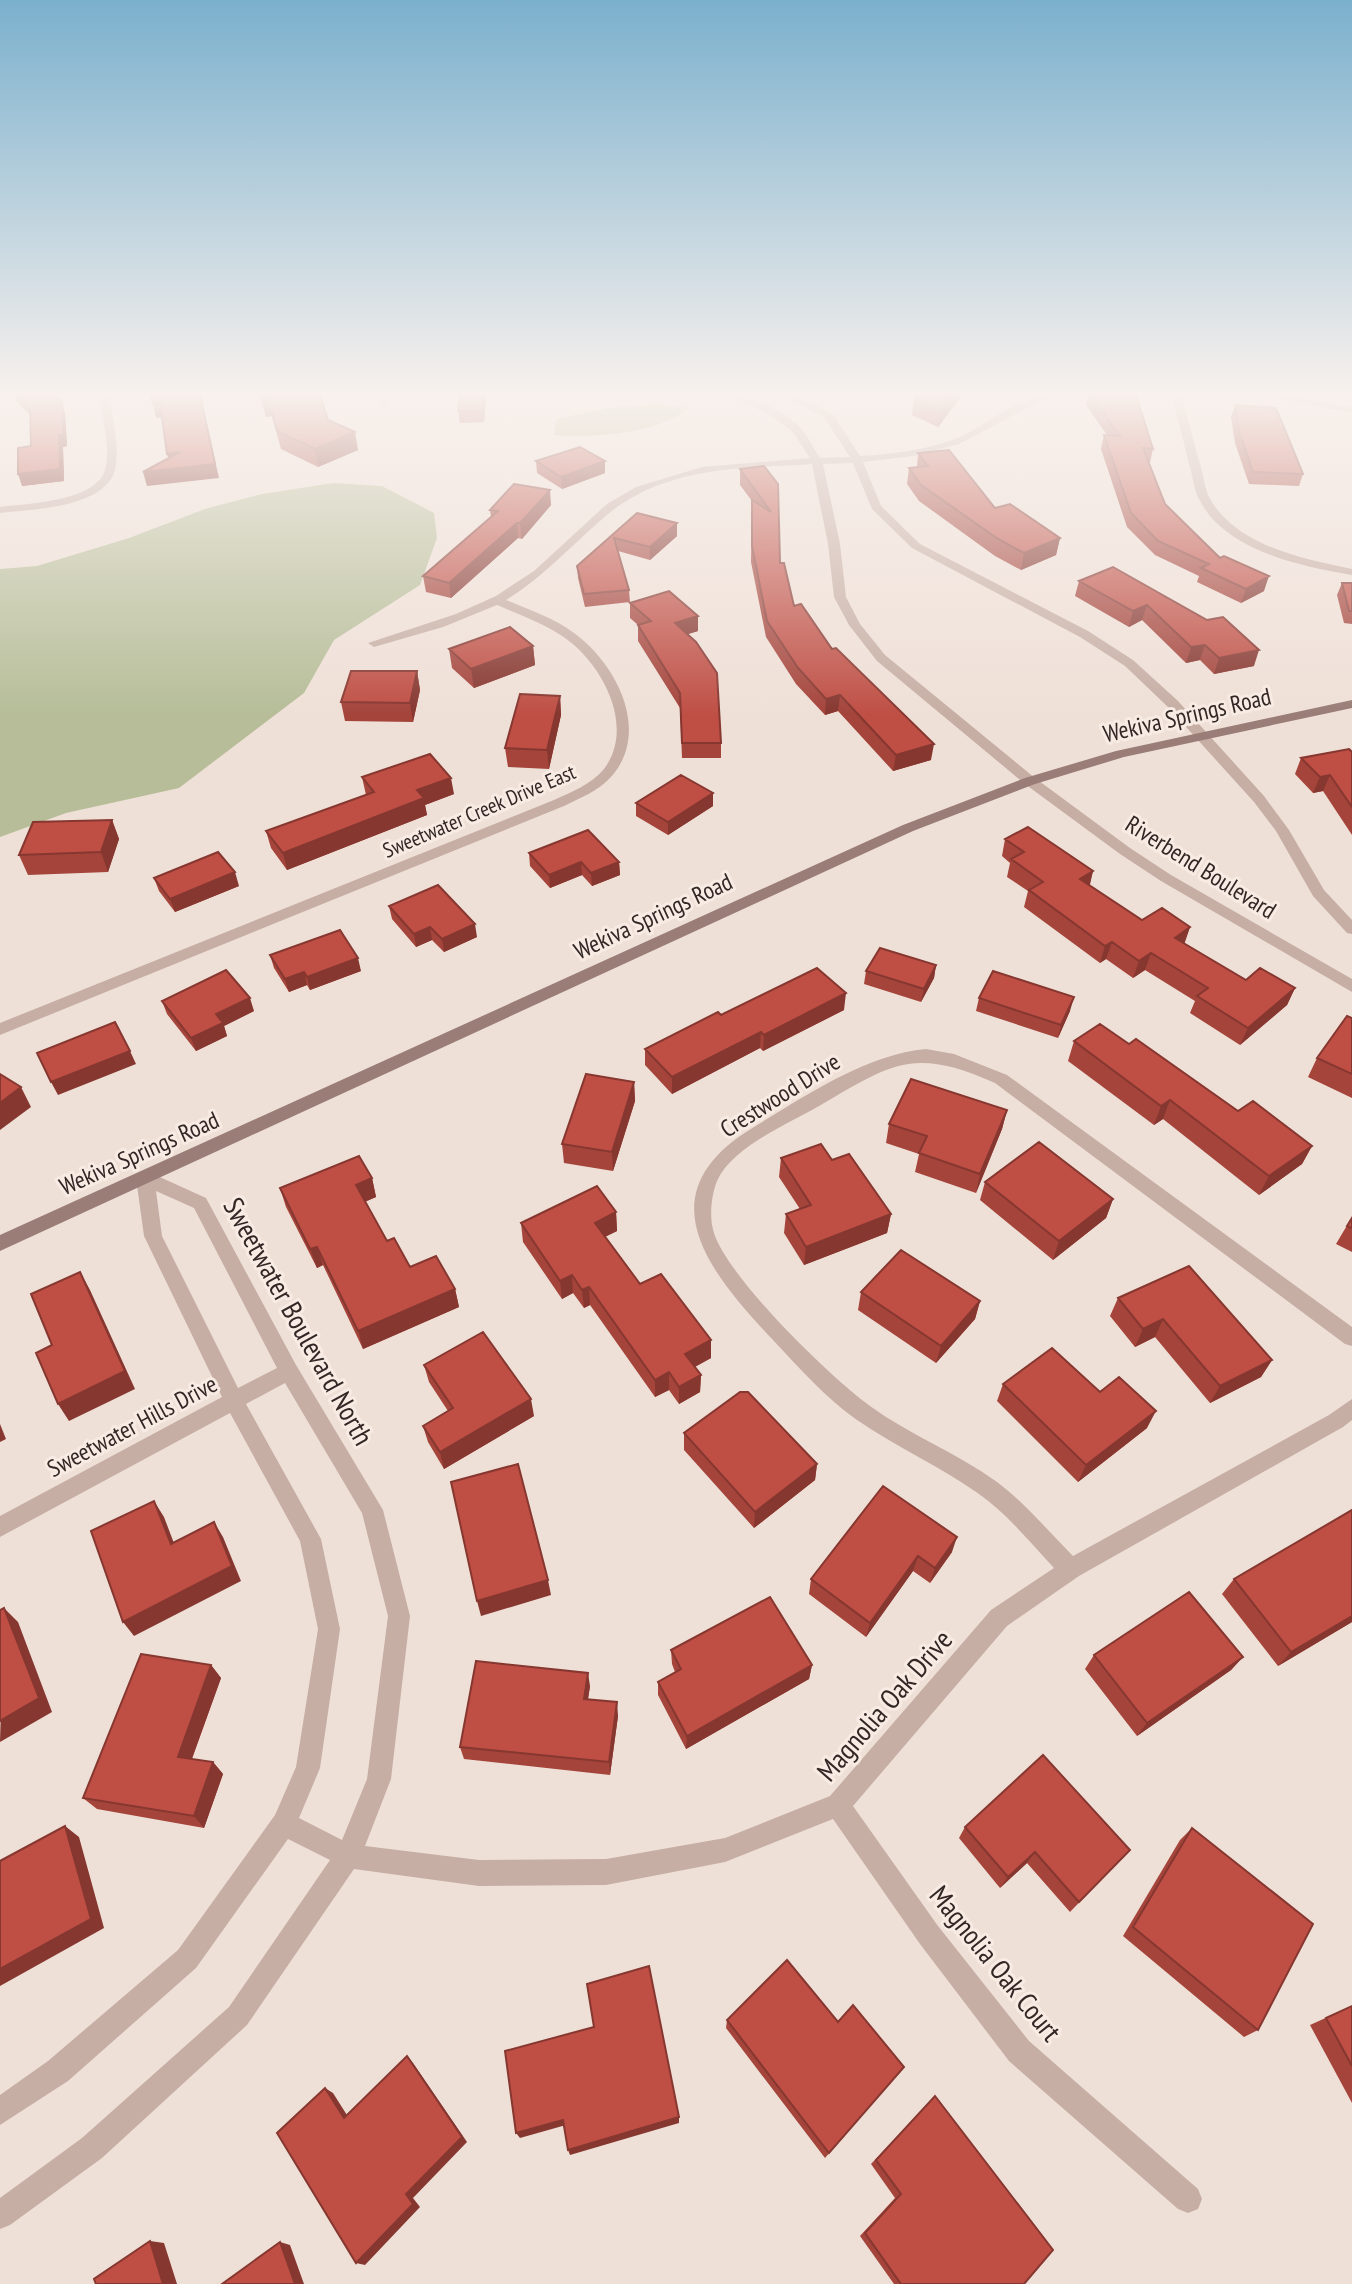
<svg xmlns="http://www.w3.org/2000/svg" width="1352" height="2284" font-family="'PT Sans Narrow',sans-serif">
<rect width="100%" height="100%" fill="#efe0d7"/>
<path fill="#b6bd98" d="M658,404l30,4c-27,26 -98,30 -134,27l2,-16 52,-11z
M333,483l49,3 52,27 3,25 -17,47 -86,55 -30,53 -125,95 -113,25 -66,24v-268l37,-3 92,-28 76,-29 57,-15z"/>
<g fill="none" stroke-linecap="round" stroke-linejoin="round">
<path fill="#c6aea4" fill-rule="evenodd" d="M100,395h10c2,23 9,47 6,70 -5,43 -83,44 -116,48v-6c29,-4 100,-5 106,-41 4,-22 -4,-48 -6,-71z
M379,395h10l-2,12h-6z
M724,395c26,0 56,13 75,31 8,8 14,22 21,32l30,-1 -26,-40 -44,-22h13l39,18 28,43c34,-2 68,-6 100,-19 31,-14 56,-42 92,-42l-93,49 -46,12 -50,6 18,44 39,38 168,87 45,29 45,41 86,95 25,34 35,60 28,30v14l-5,-1 -34,-37 -37,-65 -22,-29 -86,-95 -43,-41 -45,-29 -168,-89 -40,-39 -19,-46 -30,1 17,80 6,53 14,27 25,31 150,123 95,70 41,27 181,104v13l-191,-111 -41,-27 -95,-70 -148,-123 -28,-36 -15,-28 -6,-53 -16,-80 -13,1c-64,2 -134,5 -186,45 -37,30 -66,65 -107,90 23,10 48,18 68,33 43,31 78,100 36,145 -12,13 -30,20 -46,28l-564,229v-12l554,-223c17,-8 38,-16 50,-31 32,-43 -2,-105 -39,-131 -21,-15 -45,-23 -68,-33l-54,22 -69,20 -6,-4 88,-29 40,-18 38,-25 73,-67 29,-17 66,-20 108,-9 -18,-27 -25,-18z
M1171,395h10c7,24 13,49 20,73 3,10 4,22 9,31 27,47 94,60 142,70v6c-52,-9 -127,-24 -153,-76 -5,-9 -6,-22 -9,-31 -6,-25 -12,-49 -19,-73z
M1261,395h23l68,12v6z
M926,1049l28,5 53,21 345,252v19l-7,-2 -350,-261c-82,-37 -104,-19 -176,23 -31,18 -87,41 -102,75 -6,15 -8,37 -3,52 15,46 116,144 156,173 40,29 87,47 127,76 28,21 51,49 76,74l256,-141 23,-16v21l-9,7 -264,149 -72,50 -154,180 85,120 91,115 169,148 4,10 -4,10 -10,4 -10,-4 -169,-148 -89,-117 -87,-125 -108,43 -119,23 -127,1 -125,-17 -107,156 -145,133 -92,67 -10,4v-31l82,-60 147,-131 101,-147 -42,-21 -92,129 -128,113 -68,44v-30l48,-34 130,-111 97,-135 21,-48 22,-138 -18,-88 -70,-128 -230,124v-21l222,-119 -78,-161 -8,-58 3,-5h12l55,25 90,167 87,145 27,106 -19,163 -26,67 114,14 127,-1 119,-21 105,-42 161,-186 63,-42c-24,-26 -47,-54 -75,-74 -39,-28 -83,-47 -122,-74 -31,-22 -58,-52 -84,-80 -66,-70 -129,-147 -19,-213 51,-31 113,-73 172,-78zM156,1191l38,17 83,160 -39,20 -76,-152zM285,1383l77,130 26,103 -21,163 -25,61 -43,-22 21,-50 20,-139 -19,-90 -75,-135z"/>
<path fill="#997d76" fill-rule="evenodd" d="M1352,700v8l-228,49 -89,27 -122,47 -913,420v-16l903,-410 122,-47 91,-27z"/>
</g>
<path fill="#a4443b" d="M14,395h41l10,19 2,32 -4,1 1,34 -42,5 9,-40 -1,-31 -15,-15z
M259,395h61l8,25 30,30 -40,17 -37,-18 -9,-33 -6,1z
M460,395h26l-2,27 -24,1 -2,-12z
M962,395l-24,32 -26,-12 2,-17z
M1088,395h48l17,54 -3,13h-1l16,42 55,54 44,33 -23,12 -44,-21 2,-6 -44,-21 -28,-28 -26,-78 3,-14h3l-21,-30z
M1235,405l68,69 -4,12 -50,-2 -14,-41 -4,-26z
M918,453l77,55 65,30 -4,17 -35,15 -26,-14 -76,-55 -12,-17 2,-16 8,-1z
M536,461l69,12 -43,16 -25,-16z
M764,466l16,97 14,43 137,154 -38,11 -55,-60 -13,4 -29,-31 -30,-47 -15,-75 1,-61 -12,-16v-16z
M551,505l-29,34 -4,-1 -67,60 -25,-6 -3,-16 68,-59 -1,-7z
M637,513l40,23 -27,24 -32,-9 11,39 1,12 -45,5 -7,-29 -1,-12z
M1113,567l141,99 -40,8 -14,-14 -14,3 -44,-43 -13,7 -54,-31 4,-15z
M1342,583h10v41l-8,-1 -7,-28z
M630,603l68,28 -10,3 33,109v15h-39l-2,-50 -42,-67v-16l-8,-7z
M533,646l2,19 -61,23 -22,-20 -3,-19z
M417,671l3,19 -7,32 -68,-1 -4,-19z
M560,696l1,19 -12,54 -41,-2 -3,-19z
M1352,752v83l-29,-44 -10,2 -18,-19 6,-16z
M362,777l92,17 -29,11 2,10 -140,55 -16,-22 -5,-17 100,-36z
M713,793v13l-45,29 -32,-19v-13z
M112,820l7,19 -11,33 -80,3 -9,-20z
M1005,839l88,32 -4,15 53,34 48,7 -6,16 62,37 49,8 -8,17 -47,40 -50,-32 5,-12 -50,-31 -12,8 -27,-19 -6,4 -76,-56 4,-16 -21,-14 3,-14 -8,-7z
M529,853l90,9 1,13 -28,11 -10,-11 -32,13 -20,-22z
M154,878l85,8 -64,26 -16,-21z
M389,906l88,31 -33,15 -12,-12 -16,7 -24,-28z
M270,955l91,16 -51,19 -3,-5 -18,7 -15,-24z
M936,965l-2,13 -13,24 -57,-18 2,-13z
M979,998l91,13 -12,27 -82,-27z
M162,1001l92,10 -30,15 3,10 -31,15 -29,-37z
M844,1010l-81,41 -3,-3 -88,46 -27,-29v-16l76,-34z
M1352,1018v80l-44,-21 9,-19z
M1074,1041l55,3 109,67 74,35 -10,18 -43,31 -96,-76 -9,6 -86,-64z
M634,1082l1,19 -22,70 -49,-8 -2,-19z
M1007,1110l-5,19 -26,64 -61,-21 4,-18 -33,-11 3,-19z
M781,1158l51,2 59,54 -4,19 -83,32 -20,-32 2,-19 14,-5 -21,-32z
M372,1178l4,19 -11,5 22,39 23,26 45,22 4,18 -96,42 -40,-84 -6,3 -31,-61 -6,-19z
M985,1182l128,17 -7,19 -53,42 -73,-60z
M616,1212l1,19 -12,6 35,47 71,74 -16,9 6,8 -1,17 -21,12 -10,-14 -14,7 -65,-92 -6,3 -11,-15 -11,6 -39,-57 -2,-19z
M1352,1217v35l-16,-8z
M861,1292l119,9 -5,18 -39,44 -78,-53z
M1118,1298l154,62 -11,17 -51,26 -55,-66 -20,10 -25,-31z
M424,1365l110,51 -90,53 -16,-27 -5,-16 25,-15 -19,-29z
M1003,1384l97,8 47,36 -69,54 -81,-81z
M684,1433l133,31 -2,16 -61,48 -70,-78z
M883,1486l69,66 -22,31 -17,-12 -47,66 -57,-43 2,-15z
M1352,1510v112l-74,44 -56,-72 12,-15z
M671,1650l141,15 -3,14 -123,70 -28,-54v-13l17,-10 -3,-8z
M1094,1655l149,2 -12,13 -94,66 -52,-67z
M211,1665l10,13 -29,81 21,3 10,12 -19,54 -107,-19 -14,-11z
M590,1686l-2,13 30,17 -8,59 -146,-16 -4,-12z
M965,1827l165,23 -60,62 -43,-49 -27,25 -41,-50z
M1192,1828l66,202 -14,7 -121,-101 57,-96z
M1352,2006v97l-42,-78z
M727,2020l111,2 66,45 -79,91 -99,-130z
M935,2096l89,188h-130l-34,-48 35,-38 -24,-34z"/>
<path fill="#863730" d="M200,395l19,83 -72,8 -4,-14 72,-8z
M484,395h2v5l-2,22 -1,-11z
M952,395h10l-24,32 3,-17z
M268,399l4,17 -6,1 -4,-17z
M62,402l3,12 2,32 -4,1 1,34 -42,5 -4,-12 41,-39z
M160,403l4,14 -8,1 -3,-14z
M355,432l3,18 -40,17 -3,-18z
M180,452l-9,15 -4,-13z
M605,461v12l-43,16 -1,-12z
M550,490l1,15 -29,34 -2,-16z
M517,523l1,15 -67,60 -2,-15z
M677,523v13l-27,24v-13z
M1060,538l-4,17 -35,15 3,-17z
M1269,576l-5,15 -23,12 5,-14z
M1147,605l-5,15 -13,7 4,-16z
M698,616v15l-23,7v-15z
M1205,645l-5,15 -14,3 5,-16z
M533,646l2,19 -61,23 -3,-19z
M1259,650l-5,16 -40,8 5,-16z
M417,671l3,19 -7,32 -3,-19z
M840,695l-2,16 -13,4 1,-16z
M560,696l1,19 -12,54 -2,-19z
M934,744l-3,16 -38,11 3,-16z
M1330,775l-7,16 -10,2 7,-16z
M451,778l3,16 -29,11 2,10 -140,55 -4,-17 134,-63z
M713,793v13l-45,29v-13z
M112,820l7,19 -11,33 -7,-20z
M581,862l1,13 -32,13 -1,-13z
M619,862l1,13 -28,11 -1,-13z
M1093,871l-4,18 -9,-10z
M235,872l4,14 -64,26 -5,-13z
M475,924l2,13 -33,15 -2,-13z
M430,927l2,13 -16,7 -2,-13z
M1190,927l-6,18 -9,-7z
M1112,942l-6,17 -6,4 5,-17z
M1151,953l-6,17 -12,8 6,-17z
M358,958l3,13 -51,19 -3,-13z
M936,965l-2,13 -13,24 3,-13z
M304,972l3,13 -18,7 -4,-13z
M1295,988l-8,17 -47,40 8,-17z
M846,993l-2,17 -81,41 1,-16z
M1074,997l-4,14 -12,27 3,-13z
M250,998l4,13 -30,15 3,10 -31,15 -5,-13 25,-24z
M761,1032l-1,16 -88,46v-17z
M130,1051l6,13 -78,31 -7,-13z
M634,1082l1,19 -22,70 -1,-19z
M21,1087l10,20 -31,23v-27z
M1170,1100l-7,19 -9,6 7,-19z
M1007,1110l-5,19 -26,64 4,-19z
M1312,1146l-10,18 -43,31 10,-19z
M372,1178l4,19 -15,6 -5,-18z
M1113,1199l-7,19 -53,42 6,-19z
M616,1212l1,19 -21,10 -1,-18z
M891,1214l-4,19 -83,32 2,-18z
M317,1247l6,18 -6,3 -7,-19z
M80,1272l10,18 45,99 -66,32 -11,-17z
M572,1275l1,18 -11,6 -2,-18z
M589,1287l1,18 -6,3 -2,-18z
M455,1289l4,18 -96,42 -5,-18z
M980,1301l-5,18 -39,44 5,-17z
M1163,1319l-8,18 -20,10 8,-18z
M711,1340v18l-26,14v-18z
M1272,1360l-11,17 -51,26 10,-17z
M669,1372v18l-14,7v-17z
M701,1375l-1,17 -21,12v-17z
M531,1399l3,17 -90,53 -4,-17z
M1156,1411l-9,17 -69,54 8,-17z
M0,1424l6,15 -6,3z
M817,1464l-2,16 -61,48 1,-16z
M154,1501l10,16 16,42 -9,-15z
M214,1522l9,15 18,44 -107,55 -11,-14z
M957,1537l-5,15 -22,31 5,-15z
M918,1556l-5,15 -47,66 4,-14z
M548,1580l3,15 -70,21 -4,-15z
M4,1608l14,14 34,90 -52,30z
M1352,1616v6l-74,44 13,-14z
M1243,1657l-12,13 -94,66 10,-13z
M211,1665l10,13 -33,91 -10,-12z
M812,1665l-3,14 -123,70 1,-13z
M588,1673l2,13 -4,26 -2,-13z
M617,1702l1,14 -8,59 -1,-13z
M213,1762l10,12 -19,54 -10,-12z
M65,1826l14,11 25,91 -104,58v-17z
M1035,1852l-8,11 -27,25 8,-11z
M407,2056l6,7 54,79 -54,56 7,9 -55,58 -9,-2 50,-69z
M325,2088l8,5 19,30 -8,-5z
M679,2117v6l-109,32 -2,-5z
M563,2120l3,5 -46,13 -4,-5z
M150,2241l14,2 13,41h-14z
M280,2242l10,3 14,39h-9z"/>
<path fill="#bf4f45" stroke="#863730" stroke-width="2" d="M18,395h37l7,7 2,33h-5l1,34 -42,5v-26l13,-2 -1,-39z
M151,395h49l15,69 -72,8 37,-20 -13,2 -7,-51 -7,1z
M261,395h59l8,25 27,12 -40,17 -38,-18 -9,-32 -6,1z
M460,395h24l-1,16h-25z
M917,395h35l-11,15 -27,-12z
M1091,395h45l17,54 -10,-1 22,56 55,54 4,-2 45,20 -23,13 -45,-21 8,-4 -51,-23 -27,-28 -27,-78 16,1z
M1235,405l41,3 27,66 -50,-2 -14,-41z
M580,447l25,14 -44,16 -25,-16z
M949,450l46,58 15,-4 50,34 -36,15 -26,-14 -77,-54 -12,-17 19,-2 -10,-13z
M764,466l14,18 2,79h4l10,43 7,-2 31,45 4,-1 98,96 -38,11 -56,-60 -14,4 -28,-31 -31,-47 -15,-75v-46l19,12 -31,-43z
M514,484l36,6 -30,33h-3l-68,60 -26,-7 75,-65 -8,-1z
M637,513l40,10 -27,24 -36,-9 15,52 -45,4 -7,-28z
M1113,567l94,53 16,-3 36,33 -40,8 -14,-13 -14,2 -44,-42 -14,6 -54,-30z
M1342,583h10v28h-3z
M669,591l29,25 -23,7 21,19 21,31 4,70h-39l-2,-50 -42,-68 13,-4 -21,-18z
M510,627l23,19 -62,23 -22,-20z
M351,671h66l-7,32 -69,-1z
M520,694l40,2 -13,54 -42,-2z
M1349,749l3,3v55l-22,-32 -10,2 -19,-19z
M430,754l21,24 -34,12 7,8 -141,55 -17,-22 108,-39 -12,-15z
M681,775l32,18 -45,29 -32,-19z
M112,820l-11,32 -82,3 14,-33z
M1028,827l65,44 -13,8 62,41 20,-12 28,19 -15,11 71,42 14,-12 35,20 -47,40 -51,-32 11,-8 -57,-35 -12,8 -27,-19 -7,4 -76,-56 14,-8 -32,-23 13,-7 -19,-13z
M588,830l31,32 -28,11 -10,-11 -32,13 -20,-22z
M218,852l17,20 -65,27 -16,-21z
M438,885l37,39 -33,15 -12,-12 -16,7 -25,-28z
M340,930l18,28 -51,19 -3,-5 -19,7 -15,-24z
M880,948l56,17 -12,24 -58,-18z
M817,968l29,25 -82,42 -3,-3 -89,45 -27,-28 73,-37 3,3z
M226,970l24,28 -34,16 7,9 -32,15 -29,-37z
M993,971l81,26 -13,28 -82,-27z
M1347,1016l5,2v56l-35,-16z
M115,1022l15,29 -79,31 -14,-29z
M1100,1024l29,20 7,-5 102,72 15,-10 59,45 -43,30 -99,-76 -9,6 -87,-65z
M0,1074l21,13 -21,16z
M586,1074l48,8 -22,70 -50,-8z
M911,1079l96,31 -27,64 -61,-21 8,-17 -38,-12z
M1039,1142l74,57 -54,42 -74,-59z
M821,1144l11,16 17,-6 42,60 -85,33 -20,-33 25,-9 -30,-47z
M359,1156l13,22 -16,7 31,56 7,-3 16,29 26,-11 19,33 -97,42 -41,-84 -7,2 -30,-61z
M597,1186l19,26 -21,11 45,61 21,-10 50,66 -26,14 16,21 -22,12 -10,-15 -14,8 -66,-93 -7,3 -10,-15 -12,6 -39,-58z
M1352,1218v10l-5,-2z
M901,1250l79,51 -39,45 -80,-54z
M1189,1266l83,94 -52,26 -57,-67 -20,10 -25,-31z
M80,1272l45,99 -67,33 -22,-51 16,-8 -21,-51z
M483,1332l48,67 -91,53 -17,-26 30,-18 -29,-43z
M1052,1348l48,44 19,-15 37,34 -70,54 -83,-81z
M740,1392h8l69,72 -62,48 -71,-79z
M518,1464l30,116 -71,21 -26,-119z
M883,1486l74,51 -22,31 -17,-12 -48,67 -59,-44z
M154,1501l17,43 43,-22 18,44 -109,56 -32,-91z
M1352,1510v106l-61,36 -57,-73z
M1189,1592l54,65 -96,66 -53,-68z
M770,1597l42,68 -125,71 -29,-54 23,-13 -10,-19z
M4,1608l35,90 -39,23v-111z
M141,1654l70,11 -33,92 35,5 -19,54 -111,-18z
M476,1661l112,12 -4,26 33,3 -8,60 -149,-15z
M1043,1755l87,95 -51,52 -44,-50 -27,25 -43,-50z
M65,1826l26,93 -91,50v-108z
M1192,1828l121,96 -55,106 -125,-103z
M787,1960l51,62 15,-17 51,62 -75,86 -102,-133z
M649,1966l30,151 -111,33 -5,-30 -47,13 -11,-82 89,-24 -7,-43z
M1352,2006v60l-26,-48z
M407,2056l55,81 -56,57 7,10 -57,59 -79,-130 48,-45 19,30z
M935,2096l118,154 -29,34h-123l-36,-51 36,-39 -25,-34z
M150,2241l13,43h-67l-2,-5z
M280,2242l15,42h-73z"/>
<linearGradient id="sky" x2="0" y2="1"><stop stop-color="#7bb0cd"/><stop offset="0.55" stop-color="#f8f1ed"/><stop offset="1" stop-color="#f8f1ed" stop-opacity="0"/></linearGradient>
<rect width="1352" height="715" fill="url(#sky)"/>
<g text-anchor="middle" dominant-baseline="central" stroke-width="6" stroke-linejoin="round" paint-order="stroke">
<g font-size="21" fill="#322725" stroke="#f7ebe3">
<text transform="translate(479 811) rotate(-23)">Sweetwater Creek Drive East</text>
</g>
<g font-size="24" fill="#322725" stroke="#f7ebe3">
<text transform="translate(1187 715) rotate(-13)">Wekiva Springs Road</text>
<text transform="translate(1201 867) rotate(32)">Riverbend Boulevard</text>
<text transform="translate(653 916) rotate(-25)">Wekiva Springs Road</text>
<text transform="translate(780 1095) rotate(-32)">Crestwood Drive</text>
<text transform="translate(139 1153) rotate(-24)">Wekiva Springs Road</text>
<text transform="translate(132 1426) rotate(-28)">Sweetwater Hills Drive</text>
</g>
<g font-size="28" fill="#322725" stroke="#f7ebe3">
<text transform="translate(299 1321) rotate(61)">Sweetwater Boulevard North</text>
<text transform="translate(884 1705) rotate(-49)">Magnolia Oak Drive</text>
<text transform="translate(996 1963) rotate(51)">Magnolia Oak Court</text>
</g>
</g>
</svg>
